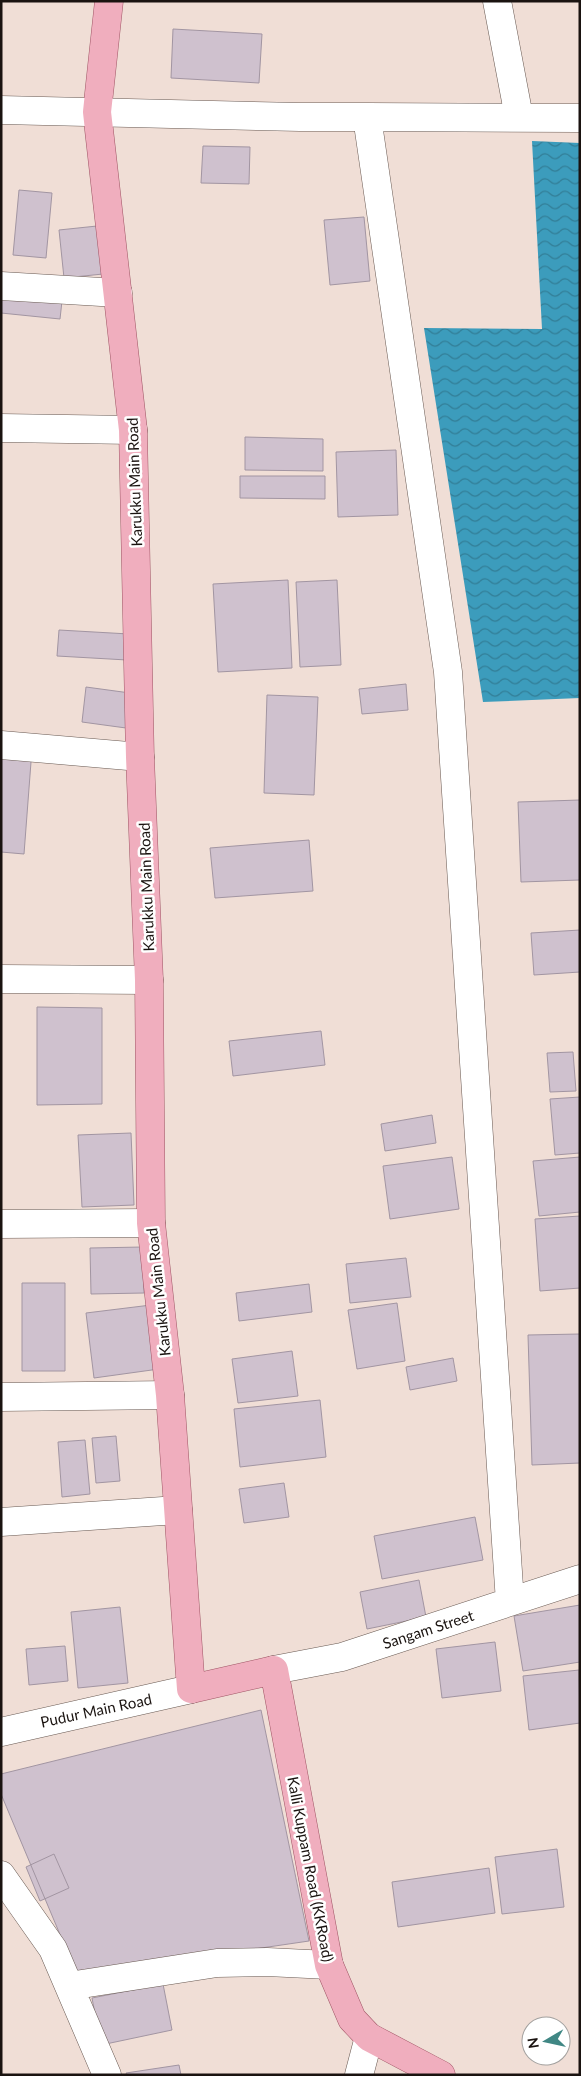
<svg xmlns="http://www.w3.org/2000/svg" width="581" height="2076" font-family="Lato,sans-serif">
<defs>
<pattern id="water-waves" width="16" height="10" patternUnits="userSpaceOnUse" patternTransform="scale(1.25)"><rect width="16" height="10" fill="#3c9cbc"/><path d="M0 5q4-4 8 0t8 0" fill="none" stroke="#327e97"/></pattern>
</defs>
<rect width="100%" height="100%" fill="#f0ded6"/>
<path fill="url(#water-waves)" d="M532,141l48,2v555l-97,4 -59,-374 118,1z"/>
<path fill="#cfc1ce" stroke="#a295a2" d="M173,29l89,5 -3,49 -88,-5z
M203,146l47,1 -1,37 -48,-1z
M19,190l33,3 -6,65 -33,-3z
M364,217l6,64 -40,4 -6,-65z
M97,226l6,48 -39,4 -5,-48z
M1,286l62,6 -3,27 -59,-6z
M245,437l78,2v32l-78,-1z
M396,450l2,65 -60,2 -2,-65z
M240,476h85v23l-85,-1z
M288,580l4,88 -74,4 -5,-88z
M337,580l4,85 -41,2 -4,-85z
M59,630l70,4 -2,26 -70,-4z
M406,684l2,26 -46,4 -3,-25z
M86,687l44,6 -4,35 -44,-6z
M267,695l51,2 -4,98 -50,-2z
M1,747l31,2 -8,105 -23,-2z
M580,800v80l-59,2 -3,-80z
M309,840l4,51 -98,7 -5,-50z
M580,930v42l-46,3 -3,-42z
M37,1007l65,1v96l-65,1z
M321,1031l4,34 -92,11 -4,-35z
M573,1052l3,39 -26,1 -3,-39z
M580,1097v56l-25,2 -5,-56z
M432,1115l4,28 -51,8 -4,-27z
M131,1133l3,72 -52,2 -4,-72z
M452,1157l7,52 -69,10 -7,-53z
M580,1157v55l-41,4 -6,-55z
M580,1216v72l-40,3 -5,-72z
M143,1247l1,46 -53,1 -1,-46z
M406,1258l5,39 -61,6 -4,-39z
M22,1283h43v88h-43z
M309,1284l3,28 -73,9 -3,-28z
M397,1303l8,58 -48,8 -9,-59z
M151,1305l8,64 -65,9 -8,-65z
M580,1334v129l-48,2 -4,-130z
M292,1351l6,45 -60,7 -6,-44z
M453,1358l4,23 -47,9 -4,-23z
M320,1400l6,57 -86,10 -6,-58z
M116,1436l4,45 -24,2 -4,-45z
M85,1440l5,54 -28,3 -4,-55z
M284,1483l5,34 -45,6 -5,-34z
M475,1517l8,43 -101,19 -8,-43z
M419,1580l7,37 -59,12 -7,-37z
M580,1605v57l-57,9 -9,-55z
M120,1607l8,76 -50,5 -7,-76z
M495,1642l6,49 -59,7 -6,-49z
M65,1646l3,35 -39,4 -3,-36z
M579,1670l1,53 -51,7 -6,-54z
M261,1710l48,231 -232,34 -76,-181v-20z
M557,1849l7,58 -62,7 -7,-57z
M54,1854l15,34 -29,13 -14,-34z
M489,1868l6,45 -97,14 -6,-45z
M163,1984l9,46 -71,15 -9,-47z
M179,2065l2,10h-54l-1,-2z"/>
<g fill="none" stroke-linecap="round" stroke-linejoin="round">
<defs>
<path id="minor" d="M497,1l22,116
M1,110l299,7h67l81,555 62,930
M367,117l213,1
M1,286l117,7
M1,428l132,2
M1,745l139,12
M1,979l148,1
M1,1224l150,-1
M1,1397l169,-2
M1,1522l177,-12
M274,1670l68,-13 238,-78
M1,1732l190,-43
M1,1875l52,74 54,126
M69,1986l148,-23 50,-1 62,3
M359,2075l10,-38"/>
<path id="major" d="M109,1l-12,111 36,318 7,327 9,223 2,243 19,172 21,294 83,-19 55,295 23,54 17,18 72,38"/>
</defs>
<use href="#minor" stroke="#695a53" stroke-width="29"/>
<use href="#major" stroke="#9f5565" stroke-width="29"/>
<use href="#minor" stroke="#fff" stroke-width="28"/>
<use href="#major" stroke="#f0aebe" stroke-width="28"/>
</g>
<g text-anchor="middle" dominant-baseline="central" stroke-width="5" stroke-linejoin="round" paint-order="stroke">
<g font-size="15" fill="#1a1310" stroke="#fff">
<text transform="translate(134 482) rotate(-92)">Karukku Main Road</text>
<text transform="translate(146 887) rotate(-92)">Karukku Main Road</text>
<text transform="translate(158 1292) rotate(-96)">Karukku Main Road</text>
<text transform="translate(428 1629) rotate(-18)">Sangam Street</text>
<text transform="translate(96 1710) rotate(-12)">Pudur Main Road</text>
<text transform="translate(311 1869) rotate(79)">Kalli Kuppam Road (KKRoad)</text>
</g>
</g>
<rect width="581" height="2076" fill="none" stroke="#1a1310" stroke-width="5"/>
<g transform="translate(546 2041) rotate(261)"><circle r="24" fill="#ffffff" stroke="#a3a19f"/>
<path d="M0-4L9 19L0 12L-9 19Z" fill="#408784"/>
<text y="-8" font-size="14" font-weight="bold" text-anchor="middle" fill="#1a1310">N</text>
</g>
</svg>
